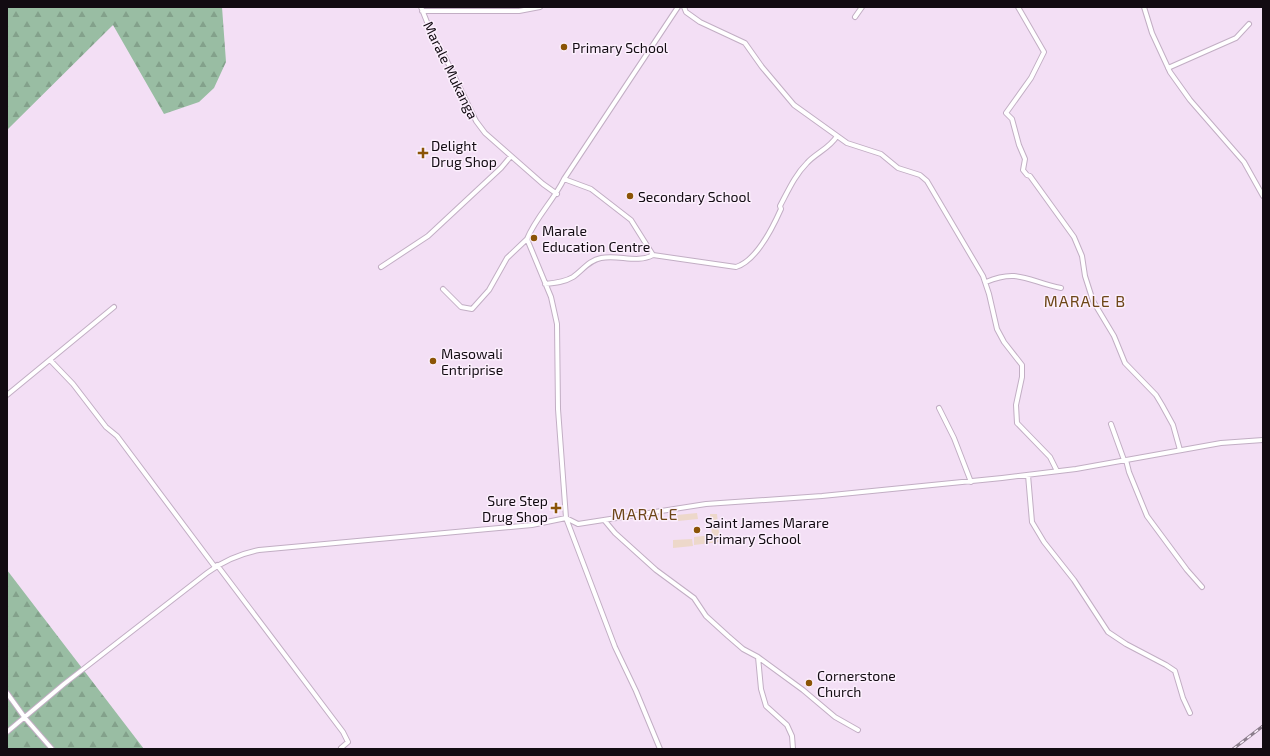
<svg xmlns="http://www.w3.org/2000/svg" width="1270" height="756" font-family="'Exo 2',sans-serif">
<defs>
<pattern id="forest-firs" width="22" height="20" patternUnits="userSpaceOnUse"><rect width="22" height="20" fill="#99bda3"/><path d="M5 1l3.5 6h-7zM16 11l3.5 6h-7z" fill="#83a18b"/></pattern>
</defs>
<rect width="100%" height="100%" fill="#f3dff5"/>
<path fill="#edd8ca" d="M697,513l1,6 -20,2 -1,-6z
M710,514h7l3,28 -26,3v-8l18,-2z
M692,539l1,7 -20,2v-8z"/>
<path fill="url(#forest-firs)" d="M7,7h215l4,55 -12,26 -15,14 -35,12 -51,-89 -106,105z
M7,570l137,179h-137z"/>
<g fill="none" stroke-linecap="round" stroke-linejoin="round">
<defs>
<path id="minor" d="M421,7l12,30 12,20 31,64 9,12 58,51 14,10
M684,7l2,5 14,10 45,21 17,24 32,38 53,38 34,11 17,14 22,7 7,6 56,95 6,18 8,35 7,13 18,23v12l-6,28 1,18 33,34 7,14
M1018,7l26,45 -13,26 -25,35 6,6 7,26 6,14 -2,11 4,5 3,1 44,61 8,19 3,20 8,25 21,35 11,27 31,32 6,10 11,20 7,25
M1144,7l8,26 18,39 20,28 54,62 19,34
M422,11h97l21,-4
M855,17l7,-10
M1168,68l68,-30 13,-14
M564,179l27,10 40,31 22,35 83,12c20,-6 37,-40 45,-58l-1,-3c8,-15 15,-31 27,-43 9,-10 23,-15 30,-27
M381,267l47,-31 73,-68 10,-12
M986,282c33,-14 43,0 75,6
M545,284c10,-1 20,-2 28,-7 9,-6 16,-17 28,-19 17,-4 36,6 52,-3
M443,289l18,18 11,2 17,-19 18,-32 20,-19
M50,360l23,24 33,43 11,9 98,131
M7,395l107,-88
M939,408l15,30 17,44
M1111,424l13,36
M1126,460l3,12 18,44 40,54 15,17
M1028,475l4,47 12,20 30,38 34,52 18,12 40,21 9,6 8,27 7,15
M605,521l10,12 41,37 38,28 12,18 22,20 15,13 15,8 3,32 5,17 21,19 5,11 1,13
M217,565l126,167 5,10 -7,6
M758,657l45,33 32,27 23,13
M7,693l18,25 27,31
M7,732l57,-48 143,-111c16,-12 32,-19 52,-23l273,-25 34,-7 12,6 128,-20 116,-8 180,-18 74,-9 145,-26 42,-3
M660,749l-24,-58 -21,-44 -49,-129 -8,-109 -1,-85 -6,-27 -24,-58c9,-22 27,-39 37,-60l114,-172"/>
</defs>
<use href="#minor" stroke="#c2aec4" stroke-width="6"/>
<use href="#minor" stroke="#fff" stroke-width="4"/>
<defs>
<path id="rail" d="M1233,749l30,-23"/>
</defs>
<use href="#rail" stroke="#8c7e8d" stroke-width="3"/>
<use href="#rail" stroke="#fceffd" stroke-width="1.5" stroke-dasharray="4.5" stroke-linecap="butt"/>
</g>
<g fill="#8b5406" stroke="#fceffd" stroke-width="1.5">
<circle cx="564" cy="47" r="4"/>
<path d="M421 147h4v4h4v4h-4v4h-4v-4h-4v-4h4z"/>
<circle cx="630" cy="196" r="4"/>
<circle cx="534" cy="238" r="4"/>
<circle cx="433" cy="361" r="4"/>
<path d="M554 502h4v4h4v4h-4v4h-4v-4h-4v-4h4z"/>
<circle cx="697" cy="530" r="4"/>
<circle cx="809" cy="683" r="4"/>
</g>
<g text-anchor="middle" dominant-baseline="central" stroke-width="3" stroke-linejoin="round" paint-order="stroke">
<g font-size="14" fill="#120b12" stroke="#fceffd" text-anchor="start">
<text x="572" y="47">Primary School</text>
<text x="431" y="145">Delight<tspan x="431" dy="16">Drug Shop</tspan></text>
<text x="638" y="196">Secondary School</text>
<text x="542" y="230">Marale<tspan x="542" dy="16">Education Centre</tspan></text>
<text x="441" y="353">Masowali<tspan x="441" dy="16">Entriprise</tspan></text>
<text x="548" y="500" text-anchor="end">Sure Step<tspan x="548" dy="16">Drug Shop</tspan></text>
<text x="705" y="522">Saint James Marare<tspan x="705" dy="16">Primary School</tspan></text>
<text x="817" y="675">Cornerstone<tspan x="817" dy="16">Church</tspan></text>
</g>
<g font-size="14" fill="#120b12" stroke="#fceffd">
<text transform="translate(451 70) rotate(64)">Marale Mukanga</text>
</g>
<g font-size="16" letter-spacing="1" fill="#6e4719" stroke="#fceffd">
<text x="1085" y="300">MARALE B</text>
<text x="645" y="513">MARALE</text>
</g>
</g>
<rect width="1270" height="756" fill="none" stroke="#120b12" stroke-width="16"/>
</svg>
